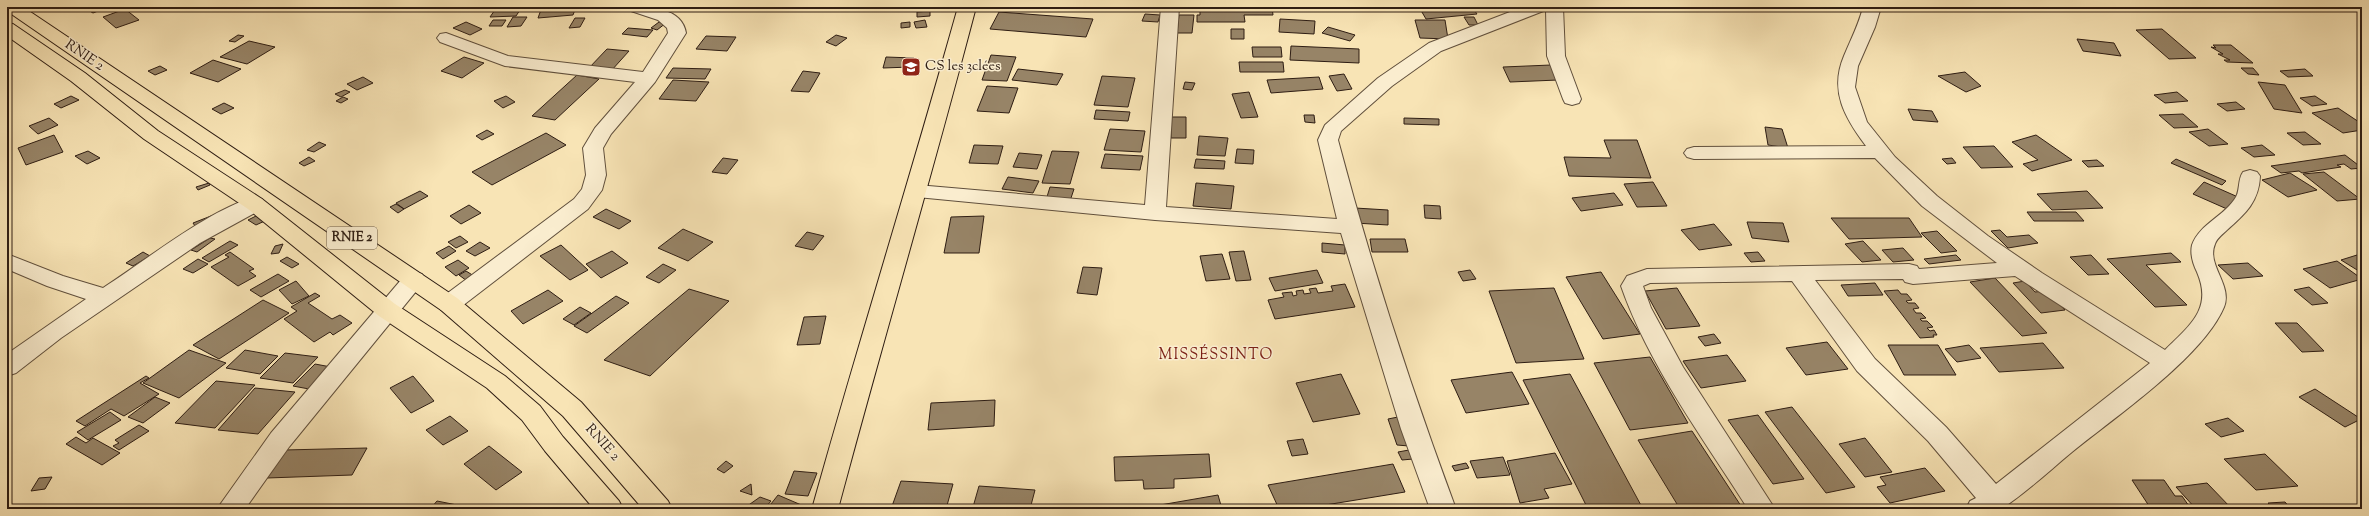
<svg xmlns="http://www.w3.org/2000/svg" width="2369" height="516" font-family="'Sorts Mill Goudy',serif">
<rect width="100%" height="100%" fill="#f8e4b5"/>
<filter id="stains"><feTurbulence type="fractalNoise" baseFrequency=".005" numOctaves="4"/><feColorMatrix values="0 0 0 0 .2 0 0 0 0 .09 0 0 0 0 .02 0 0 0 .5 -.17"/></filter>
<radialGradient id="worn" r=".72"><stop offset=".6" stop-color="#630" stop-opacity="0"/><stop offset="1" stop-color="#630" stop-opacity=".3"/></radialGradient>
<path fill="#978467" stroke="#2e1d13" d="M83,7h25l-15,6z
M497,7h25l-6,9 -26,1z
M542,7h34l-3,8 -35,3z
M810,7h24l-24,3z
M1200,7h72l1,8h-29l1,7h-48v-7h3z
M1419,7h53l5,7 -51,5z
M125,9l14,11 -23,8 -13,-11z
M930,11v5l-13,1v-5z
M999,12l94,7 -7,18 -96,-8z
M1145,14l15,1 -2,7 -16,-1z
M1179,15h15l-2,18h-15z
M513,17h14l-6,9 -14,1z
M1464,17h10l4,8h-9z
M575,18h10l-5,9 -11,1z
M1280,19l35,2 -1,13 -35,-2z
M493,20h13l-4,6h-13z
M925,20l2,7 -11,1 -2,-6z
M1415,20h30l3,19 -28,-1z
M466,22l16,7 -12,6 -17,-7z
M659,22l7,1 -9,7 -6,-2z
M910,22v5l-9,1v-5z
M1328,27l27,8 -5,6 -28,-8z
M628,28l25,2 -6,7 -25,-3z
M1231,29h13v10h-13z
M2162,29l34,29 -27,1 -33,-29z
M238,35l6,1 -9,6 -6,-1z
M836,35l11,3 -11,8 -10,-4z
M706,36l30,1 -9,14 -31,-2z
M2077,39l37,4 7,13 -38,-5z
M249,41l26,6 -28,17 -27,-7z
M2213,45h18l22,18 -26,-1 -3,-2h6l-12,-6h5l-12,-7 5,1z
M1291,46l68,3v14l-69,-3z
M1252,47h29l1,10h-29z
M607,49l22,2 -18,20 -23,-2z
M991,55l25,2 -9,24 -25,-1z
M464,57l20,6 -22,15 -21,-7z
M886,57l28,1 -3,9 -28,1z
M213,60l28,9 -23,13 -28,-9z
M1239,62h44l1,10h-44z
M1551,65l7,15 -48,2 -7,-15z
M160,66l7,4 -12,5 -7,-4z
M673,68l38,1 -6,10 -39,-1z
M2241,68h12l6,7 -11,-1z
M1018,69l45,5 -6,11 -45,-5z
M2305,69l8,7 -25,1 -8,-6z
M803,71l17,2 -11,19 -18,-1z
M1965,72l16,14 -15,6 -28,-16z
M1344,74l8,15 -15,2 -8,-15z
M577,75l22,4 -44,41 -23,-4z
M1102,76l33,2 -7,29 -34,-2z
M363,77l10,6 -16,7 -10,-6z
M1319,77l4,12 -52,4 -4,-13z
M673,80l36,2 -13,19 -37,-2z
M1185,82l10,1 -3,7 -9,-1z
M2258,82l27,3 17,28 -28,-4z
M987,86l31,2 -9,25 -32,-2z
M345,90l5,2 -9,5 -6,-3z
M1249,92l9,25 -17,1 -9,-24z
M2177,92l11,9 -23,2 -11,-8z
M71,96l8,4 -18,8 -7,-4z
M506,96l9,6 -12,6 -9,-7z
M2315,96l12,8 -15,2 -12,-8z
M343,97l5,2 -7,4 -5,-2z
M2236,102l9,7 -18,2 -10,-7z
M224,103l10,5 -13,6 -9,-5z
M2338,108l24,16v6l-19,3 -31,-20z
M1908,109l24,2 6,11 -25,-2z
M1096,110l34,2 -2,9 -34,-2z
M2183,114l15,13 -24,1 -15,-13z
M1304,115h10l1,8 -10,-1z
M1171,117h15v21h-15z
M49,118l9,7 -20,9 -9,-8z
M1404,118l35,1v6l-35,-1z
M1765,127l17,2 6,19 -20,-3z
M1110,129l35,2 -4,21 -37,-2z
M2208,129l20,15 -19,2 -20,-14z
M487,130l7,4 -12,6 -6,-4z
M2305,132l16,12 -18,1 -16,-12z
M546,133l20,12 -74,40 -20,-13z
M54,135l9,17 -37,13 -8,-17z
M2036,135l36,25 -40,11 -9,-7 15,-4 -26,-18z
M1199,136l29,2 -3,18 -28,-1z
M1604,140h33l14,38 -82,-2 -5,-19 47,1z
M319,142l7,3 -12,7 -7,-2z
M974,145l29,1 -5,18 -29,-1z
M2262,145l13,10 -21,2 -13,-9z
M1994,146l19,21 -32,1 -18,-21z
M1237,149l17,1 -1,14 -18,-1z
M88,151l12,7 -13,6 -12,-8z
M1052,151l27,1 -9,32 -28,-1z
M1019,153l23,2 -5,14 -24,-2z
M1105,154l38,2 -3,14 -39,-2z
M2345,155l17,13 -11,1 -7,-5 -7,1 4,2 -39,6 -3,-2 -18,2 -10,-7z
M309,157l6,4 -11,5 -5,-3z
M723,158l15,2 -11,14 -15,-2z
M1952,158l4,5 -9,1 -5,-5z
M1196,159l29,2 -1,8 -30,-1z
M2176,159l50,22 -4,4 -51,-22z
M2097,160l7,6 -16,1 -6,-6z
M2324,172l36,27 -23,2 -34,-27z
M2290,173l27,17 -29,7 -26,-17z
M1008,177l31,4 -6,12 -31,-4z
M1653,182l14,24 -30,1 -13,-23z
M2204,182l34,15 -11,12 -34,-15z
M209,183l1,2 -12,5 -2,-3z
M1196,183l38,3 -3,23 -38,-3z
M1050,187l24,2 -4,12 -24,-1z
M420,191l8,5 -24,13 -8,-6z
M2087,191l16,17 -51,2 -15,-16z
M1614,193l9,12 -42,6 -9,-13z
M396,204l8,5 -6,4 -8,-6z
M469,205l12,8 -20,11 -11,-8z
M1424,205l16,1 1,13 -16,-1z
M1355,208l33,2v15l-33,-2z
M606,209l25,12 -12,8 -26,-12z
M2027,212h49l8,9h-50z
M262,213l7,6 -13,6 -8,-5z
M211,216l2,3 -18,7 -2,-3z
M984,216l-5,37h-35l7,-36z
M1831,218h78l13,19 -73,2z
M1747,222l36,1 6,19 -37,-4z
M1714,224l18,21 -33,5 -18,-20z
M683,229l30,13 -25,19 -30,-13z
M2000,230l7,7 22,-2 9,8 -30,5 -17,-17z
M1937,231l20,20 -16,2 -20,-20z
M807,232l17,4 -11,14 -18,-4z
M460,236l8,6 -12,6 -8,-6z
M210,238l5,1 -18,13 -6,-2z
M1370,239h35l3,13h-36z
M230,241l8,4 -29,17 -7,-4z
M1863,241l18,19 -19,2 -17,-18z
M480,242l10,6 -15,8 -9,-5z
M1322,243l23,2v9l-23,-2z
M283,244l-4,9 -8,1 4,-8z
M561,245l27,25 -18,10 -30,-24z
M449,246l7,5 -13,8 -7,-6z
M1903,248l11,12 -21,2 -11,-12z
M612,251l16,12 -27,15 -15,-14z
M1244,251l7,29 -15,1 -7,-29z
M143,252l7,4 -17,10 -7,-3z
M230,252l24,17 -5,2 7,5 -18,10 -27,-19 18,-10 -4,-2z
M1758,252l7,9 -14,1 -7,-9z
M2171,253l10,9 -35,3 41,40 -32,2 -48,-48z
M1222,254l8,25 -24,2 -6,-25z
M1956,255l5,5 -32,4 -5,-5z
M2091,255l18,19 -21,1 -18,-18z
M2357,255l5,3v15l-21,-13z
M287,257l12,7 -7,4 -12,-7z
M198,259l10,5 -15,9 -10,-4z
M458,260l11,8 -13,8 -11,-9z
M2337,261l25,18 -32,9 -27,-19z
M2248,263l15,13 -30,3 -15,-14z
M663,264l13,6 -17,13 -13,-6z
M1083,267l19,1 -5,27 -20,-2z
M1317,270l6,13 -48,8 -6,-13z
M1470,270l6,9 -13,2 -5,-9z
M466,271l8,5 -7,5 -8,-6z
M1601,272l39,62 -37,5 -37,-62z
M278,274l11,7 -28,16 -11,-7z
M1995,278l52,55 -25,3 -52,-54z
M296,281l13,15 -17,8 -13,-14z
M2025,281l10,11 10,-1 20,19 -24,3 -28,-30z
M1875,283l8,12 -35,1 -7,-11z
M1345,284l10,23 -80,12 -7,-19 16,-3 -2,-4 10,-1 1,4 4,-1 -1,-4 7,-1 1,4 7,-1 -2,-4 7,-1 2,5 15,-2 -2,-5z
M2309,287l19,16 -16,2 -18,-15z
M1554,288l30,71 -68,4 -27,-72z
M1677,288l23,38 -34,3 -21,-38z
M689,289l40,12 -79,75 -46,-16z
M548,290l15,11 -40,23 -12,-13z
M1898,290l3,4h6l5,6 -6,1 2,2h7l4,5 -6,1 3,4h5l5,5 -6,1 2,2h5l6,6 -6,1 3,3 4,-1 3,5h-4l1,2 -14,1 -36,-47z
M315,293l5,3 -12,7 24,16 8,-4 12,8 -19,12 -3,-3 -16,10 -30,-23 13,-8 -6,-4z
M616,296l13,7 -42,30 -13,-7z
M263,300l26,13 -70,46 -26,-14z
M580,307l11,6 -17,12 -11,-6z
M826,316l-6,28 -23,1 7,-28z
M2275,323h22l27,28 -22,1z
M1714,334l7,9 -16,3 -7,-9z
M1827,342l21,27 -42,6 -20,-27z
M2043,343l21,25 -65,4 -19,-24z
M1888,345h50l18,30h-52z
M1969,345l12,13 -24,4 -12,-13z
M189,350l37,13 -47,35 -36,-15z
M245,350l33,6 -18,18 -34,-6z
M285,353l33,4 -25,26 -33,-5z
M1727,355l19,26 -45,7 -18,-27z
M1650,357l38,66 -58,7 -36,-67z
M315,364l16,3 -22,22 -16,-3z
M1512,372l17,32 -63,9 -15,-33z
M1341,374l19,40 -47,8 -17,-39z
M1570,374l73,135h-55l-65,-129z
M146,376l3,2 -9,5 19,11 -35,22 -13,-7 -26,17 -9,-5z
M413,376l21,25 -23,12 -21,-25z
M216,381l39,4 -40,43 -40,-5z
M255,388l40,4 -37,42 -40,-4z
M2315,389l46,30 -16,8 -46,-30z
M155,397l15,6 -27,20 -15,-6z
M995,400l-1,26 -66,4 3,-27z
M1792,407l63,80 -29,6 -61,-81z
M110,412l11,8 -33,20 -11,-8z
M1758,415l46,64 -31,5 -45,-64z
M450,416l18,15 -25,14 -17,-15z
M1398,417l11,29 -12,-1 -9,-26z
M2228,418l16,13 -23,6 -16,-13z
M139,425l10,6 -30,19 -6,-4 6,-3 -4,-3z
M1692,431l51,78h-63l-42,-69z
M76,437l10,6 7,-5 27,15 -18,12 -36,-21z
M1865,438l27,34 -27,5 -26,-33z
M1303,439l5,15 -16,2 -5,-15z
M489,446l33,26 -26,18 -32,-26z
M367,448l-15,27 -85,3 17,-28z
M1409,450l4,9 -11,1 -4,-8z
M1555,453l17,31 -28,5 5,9 -29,5 -13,-42z
M1209,454l2,23 -37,2v9l-30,1 -1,-9 -28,1 -1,-24z
M2265,454l33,32 -42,4 -32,-31z
M1503,457l7,18 -33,3 -7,-17z
M726,461l7,5 -9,7 -7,-4z
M1466,463l3,5 -14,3 -3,-5z
M1393,464l12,28 -104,17h-22l-11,-24z
M1925,468l20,23 -55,12 -13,-16 9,-2 -6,-8z
M794,471l23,2 -9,23 -23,-2z
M52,477l-7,12 -14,2 8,-13z
M2132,480h32l11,16h7l9,13h-40z
M901,481l52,3 -7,25h-55z
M2207,483l25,26h-36l-20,-22z
M751,484l1,11 -12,-4z
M979,486l56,4 -5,19 -57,-2z
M778,495l28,12 -39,2z
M1218,495l4,14h-85z
M760,497l11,4 -7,8h-21z
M437,501l20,4 -3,4h-24z
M2285,502l6,7h-17l-6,-6z"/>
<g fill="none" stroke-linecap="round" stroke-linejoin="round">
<defs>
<path id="minor" d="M628,7c21,0 54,0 58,26l-31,49 -44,52 -8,14 3,27 -4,15 -14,19 -131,101 -8,2 -8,-2 -3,-6 3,-6 133,-99 8,-10 4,-14 -3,-27 12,-20 40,-46 -130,-16 -65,-24 -3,-4 3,-4 6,-1 62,23 135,16 25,-39 -1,-5 -9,-8 -27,-9z
M1161,7h18l-13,200 171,12 -19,-79 7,-15 53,-47 51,-35 94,-36h40l2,49 16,43 -2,4 -7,2 -7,-2 -2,-4 -16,-43 -1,-46 -105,41 -49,35 -51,45 -3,9c33,125 73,248 118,369h-26l-29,-80 -60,-196 -186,-13 -238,-23 -7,-1 -3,-5 3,-5 7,-1 228,20z
M1863,7h18l-6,20 -17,39 -3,21 12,35 28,35 42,39 51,40 54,37 123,77c25,-25 48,-41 32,-78 -4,-8 -7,-18 -5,-27 7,-20 30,-28 42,-45 7,-8 3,-20 9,-28l7,-2 7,2 3,4c-1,26 -15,38 -33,54 -4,4 -10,8 -12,14 -9,21 18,41 9,63 -21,50 -109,110 -152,145 -23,19 -46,41 -71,57h-35l4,-8 6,-3 -48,-57 -71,-70 -65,-90 -142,2 -7,3 8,22 32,59 92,142h-27c-45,-71 -99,-143 -127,-223l6,-10 20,-7 262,-5 8,2 2,3 78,-6 -75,-57 -47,-48 -181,1 -7,-2 -3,-4 3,-4 7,-2 172,-1c-21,-28 -37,-55 -22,-90 7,-17 15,-32 19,-49zM2015,276l135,87 -154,121 -50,-57 -71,-68 -60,-79 88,-1 2,3 8,2z
M255,197l7,2 3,5 -3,5 -62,34 -139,95 -45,35 -9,3v-22l79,-55 -39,-13 -40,-17v-15l56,22 40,12c42,-27 105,-78 152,-91z
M414,272l8,2 3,5 -3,5 -133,163 -44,62h-28l54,-76 135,-159z"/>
<path id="major" d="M958,7h18c-44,168 -93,334 -138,502h-26c47,-168 99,-334 146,-502z"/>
<path id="highway" d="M7,7h16l434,291 124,104 87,99 4,8h-29l-80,-93 -122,-106 -434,-299z
M7,23l6,1 72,49 73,58 104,68 133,105 110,72 35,30 23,31 56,64 4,8h-29l-49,-58 -23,-31 -35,-32 -108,-72 -131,-107 -104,-70 -73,-58 -64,-45z"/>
</defs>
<use href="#minor" stroke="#604f3c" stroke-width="2"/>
<use href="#major" stroke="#2e1d13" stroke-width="2"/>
<use href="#highway" stroke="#2e1d13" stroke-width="2"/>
<use href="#minor" fill="#faedcf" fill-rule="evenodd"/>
<use href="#major" fill="#f8e4b5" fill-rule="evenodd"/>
<use href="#highway" fill="#f8e4b5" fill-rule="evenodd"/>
</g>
<defs>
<symbol id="school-square" viewBox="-11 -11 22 22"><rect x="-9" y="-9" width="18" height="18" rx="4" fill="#8f2418" stroke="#faedcf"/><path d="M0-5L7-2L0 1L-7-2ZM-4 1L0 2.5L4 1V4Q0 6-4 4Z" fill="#fff"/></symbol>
</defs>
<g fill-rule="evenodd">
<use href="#school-square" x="900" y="56" width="22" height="22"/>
</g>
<g text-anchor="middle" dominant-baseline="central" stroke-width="3" stroke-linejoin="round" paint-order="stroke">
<rect fill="#faedcf" stroke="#6b5b4b" stroke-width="1" x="327" y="227" width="50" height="22" rx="3"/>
<g font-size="13" font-weight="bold" fill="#2e1d13">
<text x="352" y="238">RNIE 2</text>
</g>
<g font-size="14" fill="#2e1d13" stroke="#faedcf">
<text transform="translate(84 56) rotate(34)">RNIE 2</text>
<text transform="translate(602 443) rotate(48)">RNIE 2</text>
</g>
<g font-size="14" fill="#2e1d13" stroke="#faedcf" text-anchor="start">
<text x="925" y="67">CS les 3clées</text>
</g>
<g font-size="15" letter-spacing="1" fill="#7a1f14" stroke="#faedcf">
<text x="1216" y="355">MISSÉSSINTO</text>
</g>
</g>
<rect width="2369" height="516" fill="none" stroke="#f8e4b5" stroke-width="24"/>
<rect x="8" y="8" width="2353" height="500" fill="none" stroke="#2e1d13" stroke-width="2"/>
<rect x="12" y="12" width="2345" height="492" fill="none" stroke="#2e1d13"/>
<rect width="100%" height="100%" filter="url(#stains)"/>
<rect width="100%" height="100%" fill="url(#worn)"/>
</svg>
